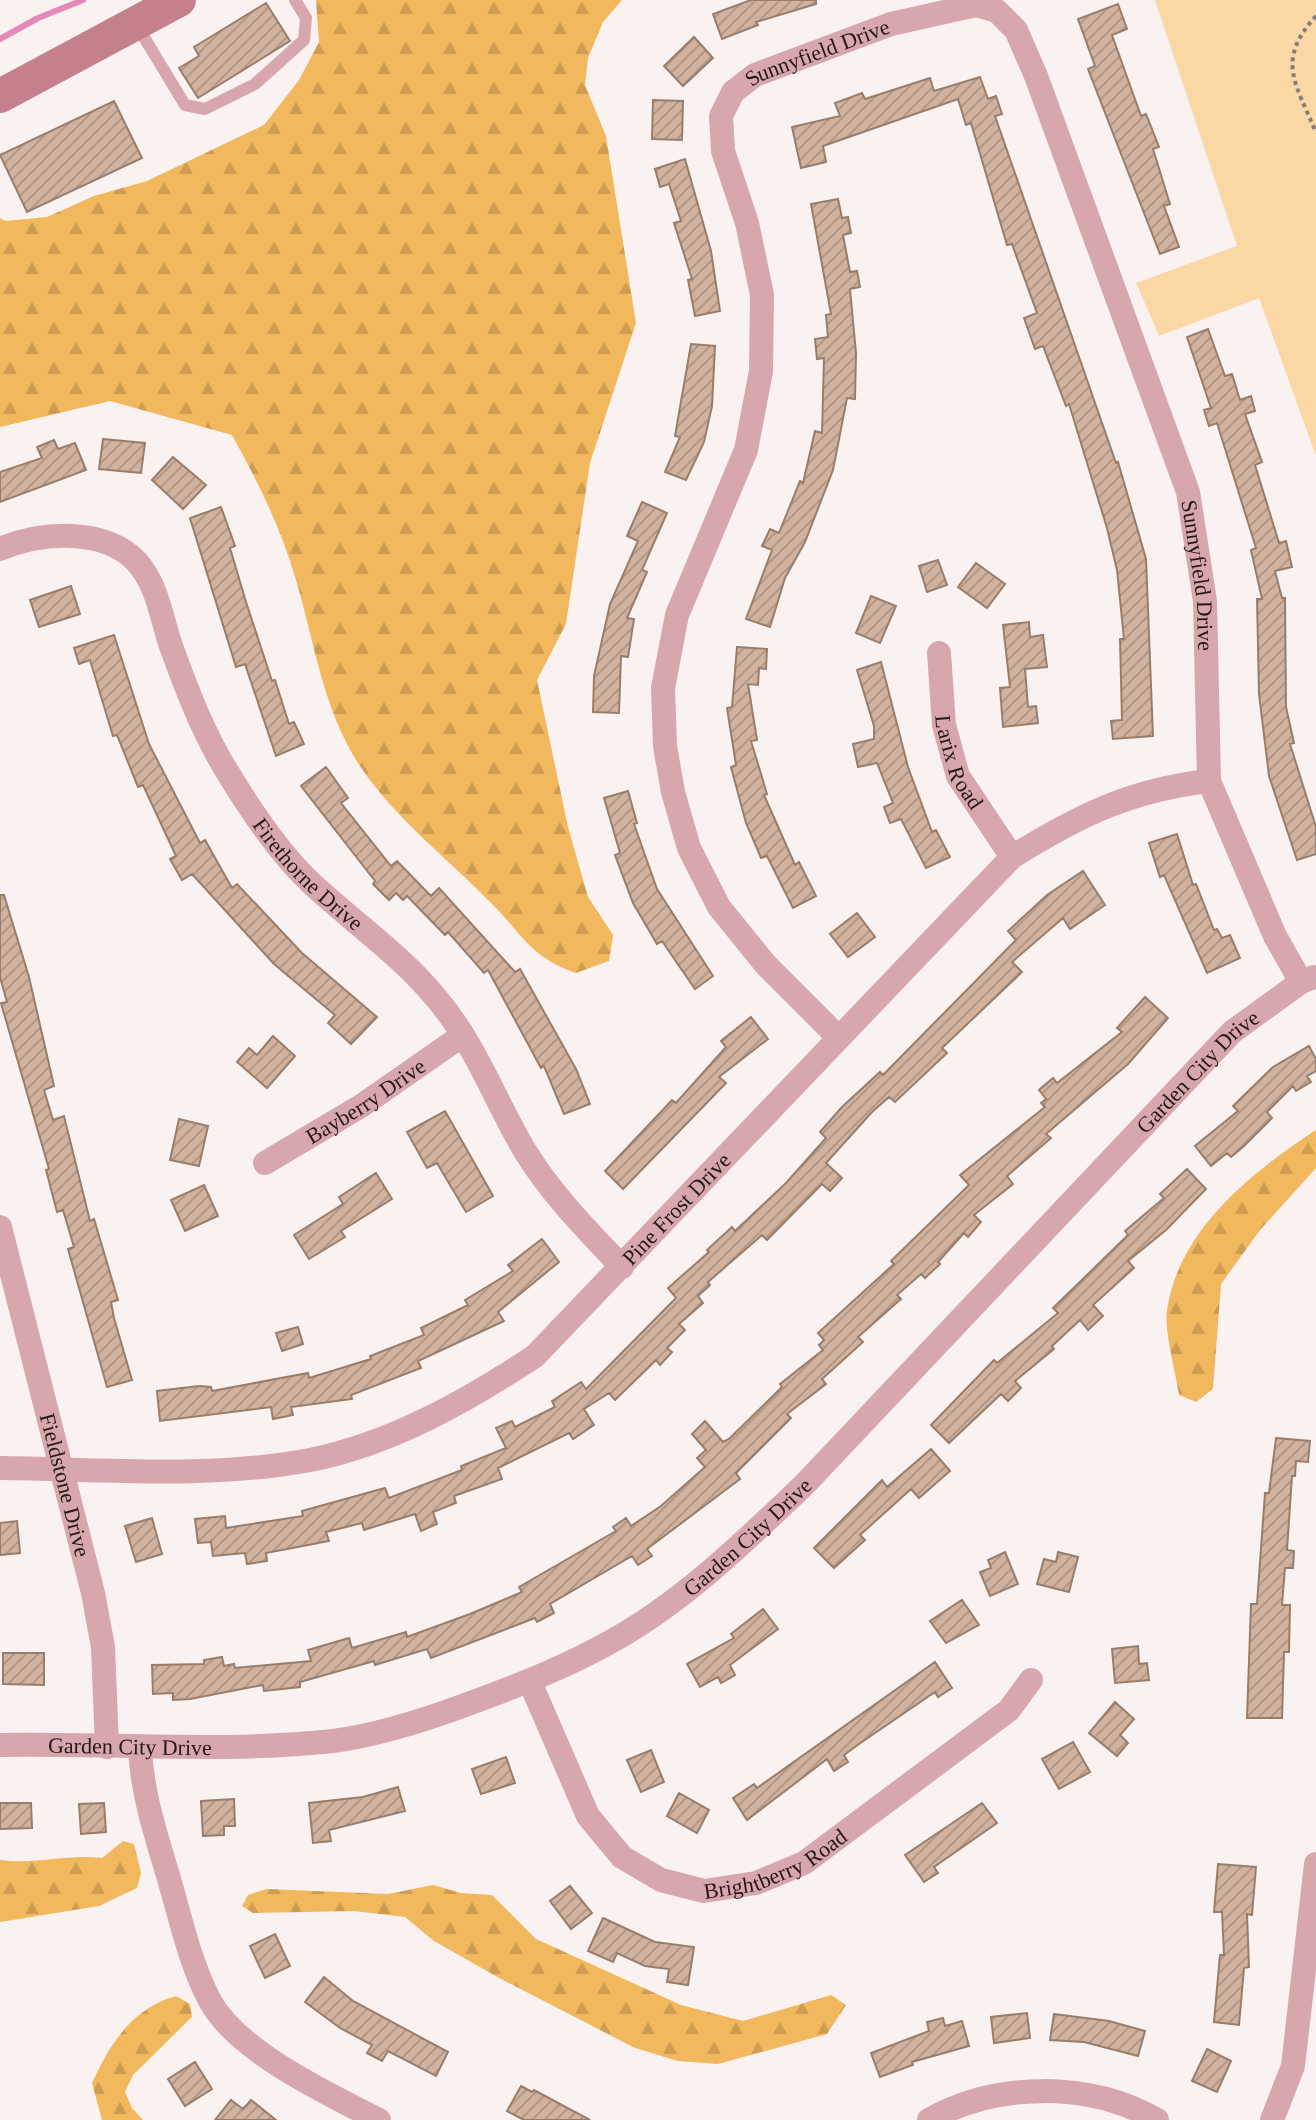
<svg xmlns="http://www.w3.org/2000/svg" width="1316" height="2120" font-family="'Times New Roman',serif">
<defs>
<pattern id="forest-firs" width="22" height="20" patternUnits="userSpaceOnUse" patternTransform="scale(2)"><rect width="22" height="20" fill="#f1b85e"/><path d="M5 1l3.5 6h-7zM16 11l3.5 6h-7z" fill="#ce9d51"/></pattern>
<pattern id="building-hatch" width="6" height="6" patternUnits="userSpaceOnUse" patternTransform="scale(2)"><rect width="6" height="6" fill="#d1b29f"/><path d="M-1 1l2-2M0 6l6-6M5 7l2-2" fill="none" stroke="#b39888"/></pattern>
</defs>
<rect width="100%" height="100%" fill="#faf2f1"/>
<path fill="url(#forest-firs)" d="M316,0h306l-19,22 -15,36 -3,27 21,51 30,187 -46,140 -24,161 -29,56 31,147 20,70 25,38 -4,26 -33,12c-48,-17 -53,-39 -87,-72 -43,-44 -92,-81 -127,-132 -39,-57 -47,-125 -66,-189 -15,-52 -38,-98 -64,-145l-122,-34 -110,26v-209l5,3 42,-4 47,-21 53,-15 117,-56 35,-45 20,-38z
M1316,1130v38l-56,62 -39,54 -8,105 -17,13 -17,-7c-3,-22 -15,-63 -12,-85 12,-81 85,-138 149,-180z
M123,1841l11,3 7,29 -4,15 -38,18 -99,16v-62c36,5 65,-6 102,-2z
M433,1885l28,8 31,2 44,44 145,66 62,16 88,-26 15,10 -19,29 -109,30 -40,-3 -43,-13 -134,-69 -67,-38 -29,-24 -51,-6 -101,2 -11,-7 6,-11 19,-6 121,5z
M176,1996l14,8 2,13 -59,58 -8,17 7,16 11,12h-41l-10,-37c18,-39 40,-75 84,-87z"/>
<path fill="#fad7a5" d="M1155,0h161v456l-57,-158 -100,38 -23,-53 101,-37z"/>
<g fill="none" stroke-linecap="round" stroke-linejoin="round">
<path stroke="#e489b8" stroke-width="6" d="M0,39l38,-21 45,-18"/>
</g>
<path fill="url(#building-hatch)" stroke="#997d6b" stroke-width="2" d="M751,0h65v4l-60,18 2,3 -36,14 -9,-25z
M266,3l24,38 -92,57 -19,-30 20,-12 -5,-9z
M1118,4l9,25 -15,6 29,81 5,-2 13,33 -6,2 17,55 -6,2 15,41 -19,7 -72,-185 7,-3 -17,-47z
M694,37l19,21 -30,28 -19,-20z
M980,77l8,22 8,-3 6,18 -7,2 121,347 2,-1 28,97 7,177 -40,3 -2,-18 11,-1 -2,-81h4l-7,-69 -10,-42 -38,-124 -3,2 -23,-60 -8,3 -11,-31 13,-5 -25,-69 -5,1 -36,-122 -5,2 -8,-26 -135,47 3,16 -25,6 -9,-41 48,-11 -5,-13 27,-10 3,6 65,-21 4,13z
M653,100l30,1 -1,39 -30,-1z
M114,101l28,57 -115,54 -27,-57z
M685,159l26,92 9,60 -25,5 -7,-36 4,-1 -18,-56 7,-2 -12,-37 -9,3 -5,-18z
M838,199l4,19 6,-1 3,16 -8,2 7,37 7,-1 3,16 -10,2 6,64 -1,46 -8,-1 -14,72 -28,72 -20,36 -15,49 -24,-8 26,-69 -10,-4 8,-17 9,4 21,-52 3,2 12,-52 7,2 2,-75 -7,1 -2,-20 13,-2 -2,-22 5,-1 -20,-110z
M1208,329l17,47 7,-2 8,26 11,-4 4,15 -10,3 17,48 -7,3 24,78 7,-2 6,26 -17,4 7,27h3l1,109 8,36 -4,1 26,83v27l-19,6 -28,-84 -10,-82 -2,-95h5l-11,-49 5,-2 -39,-125 -8,3 -5,-16 7,-2 -24,-71z
M691,344l24,2 -3,60 -8,36 -18,38 -21,-8 15,-35 -5,-1z
M103,439l42,4 -4,30 -42,-4z
M54,440l4,9 17,-6 11,27 -86,32v-30l42,-14 -5,-11z
M173,457l33,28 -23,24 -31,-29z
M642,502l25,11 -25,57 5,2 -20,46 7,1 -6,38 -7,-1 -2,57 -26,-1 1,-36 16,-72 28,-63 -11,-5z
M221,507l14,39 -5,2 16,54 26,79 3,-1 14,44 5,-2 10,22 -28,12 -31,-92 -9,3 -46,-149z
M938,560l9,25 -20,7 -8,-26z
M976,563l29,21 -18,24 -29,-21z
M71,586l9,28 -41,13 -9,-27z
M871,596l25,10 -16,37 -24,-10z
M1029,622l1,15 13,-2 4,32 -22,2 3,38 8,-1 2,17 -35,4 -3,-39 10,-1 -7,-62z
M114,635l35,109 51,99 5,-3 27,48 5,-4 65,69 75,64 -26,27 -23,-21 7,-8 -61,-51 -82,-90 -10,6 -12,-21 6,-3 -33,-71 -5,2 -21,-52 -4,1 -23,-76 -11,4 -5,-16z
M737,647l30,2 -1,20 -7,-1 -1,17 -10,-1 9,56 -6,1 16,53 -3,1 31,70 4,-3 17,34 -23,12 -26,-52 -6,2 -15,-35 -15,-56 5,-2 -9,-57 5,-1z
M881,662l27,105 24,65 4,-2 14,27 -24,11 -25,-49 -11,4 -6,-16 9,-4 -16,-40 -19,4 -5,-23 21,-5v-13l-17,-56z
M326,767l22,31 -7,5 50,63 6,-5 34,35 8,-8 76,84 5,-3 56,100 14,35 -26,10 -20,-48 -3,2 -53,-98 -4,3 -36,-41 -3,3 -38,-39 -4,4 -7,-7 -7,7 -16,-16 2,-3 -74,-95z
M628,791l9,32 -3,1 23,65 56,87 -18,13 -33,-48 -5,3 -24,-41 -18,-48 5,-2 -16,-55z
M1177,834l16,51 3,-1 18,46 3,-1 5,9 8,-3 10,23 -33,15 -43,-98 -4,2 -11,-34z
M1083,871l22,34 -35,24 -7,-11 -51,44 10,10 -80,76 5,5 -52,49 -6,-5 -17,15 -46,51 16,15 -12,13 -8,-7 -55,56 -5,-5 -54,47 2,3 -12,11 5,7 -24,21 6,6 -18,18 5,4 -12,13 -4,-5 -41,40 -6,-7 -25,16 10,16 -21,14 -4,-6 -71,35 4,11 -48,17 2,7 -23,9 4,12 -16,7 -6,-17 -51,16 -2,-7 -36,9 3,9 -63,12 1,8 -20,3 -2,-11 -32,3 -2,-14 -13,1 -3,-24 30,-3 1,12 77,-12 -1,-5 83,-23 4,10 73,-28 -1,-4 45,-18 -10,-20 16,-7 3,6 40,-20 -3,-6 29,-19 5,7 90,-91 -8,-10 41,-36 -2,-2 25,-23 3,4 51,-48 40,-45 -6,-6 22,-25 38,-35 3,3 133,-135 -8,-9 39,-36z
M0,895h4l25,82 25,109 -10,4 9,30 11,-4 26,105 4,-2 24,81 -7,2 3,16 18,62 -25,7 -39,-138 6,-2 -11,-37 -6,2 -11,-42 3,-1 -48,-166 6,-1 -7,-25z
M857,913l18,24 -27,20 -18,-23z
M1145,997l23,21 -40,46 -82,70 5,4 -44,38 6,8 -39,31 7,7 -13,15 -4,-4 -26,29 2,2 -15,14 -4,-4 -24,21 4,4 -43,38 5,5 -41,37 4,5 -39,30 4,4 -55,55 4,6 -93,70 5,7 -14,9 -6,-9 -82,48 4,9 -17,9 -2,-4 -104,40 -4,-9 -52,16 -1,-4 -74,21v5l-36,4 -1,-6 -73,14 -17,1v-7l-20,1 -1,-29 52,-1v-4l18,-3 2,9 10,-2 1,4 76,-7 -3,-11 41,-12 3,10 54,-16 1,5 63,-23 52,-22 -3,-5 97,-56 -3,-4 13,-9 5,8 30,-20 44,-39 -8,-9 9,-8 -14,-16 13,-13 18,21 6,-3 53,-52 -2,-3 43,-34 -4,-5 5,-5 -6,-7 76,-69 -3,-3 78,-76 -9,-10 85,-68 -4,-4 5,-4 -7,-9 14,-12 4,5 65,-51 -5,-4z
M751,1017l17,22 -49,38 7,6 -103,106 -18,-18 67,-71 4,3 50,-56 -5,-6z
M273,1036l22,20 -28,32 -30,-26 12,-14 8,7z
M1309,1046l7,13v12l-9,5 4,6 -15,9 -3,-5 -26,26 5,6 -29,29 -12,10 -4,-4 -16,13 -16,-20 43,-35 -5,-5 40,-39z
M445,1111l48,85 -27,16 -29,-49 -10,5 -20,-36z
M179,1119l29,7 -9,40 -29,-6z
M1187,1169l19,20 -40,41 -38,31 6,7 -41,37 10,11 -15,14 -8,-10 -28,26 2,3 -39,32 6,7 -13,13 -7,-7 -52,49 -18,-18 63,-65 3,3 61,-50 -5,-5 75,-73 -3,-4 39,-33 -4,-4z
M376,1173l16,26 -51,32 4,6 -36,22 -15,-24 49,-31 -4,-7z
M204,1185l14,31 -33,15 -14,-31z
M542,1239l17,23 -61,50 6,9 -86,40 3,7 -70,27 1,4 -61,8 2,8 -20,4 -2,-12 -111,14 -3,-30 42,-5 12,1 1,4 96,-18 1,5 62,-19 -1,-3 54,-21 -3,-7 47,-23 -3,-5 48,-29 -5,-6z
M298,1327l5,17 -21,7 -6,-18z
M1276,1438l34,3 -2,21 -12,-1 -1,15h-3l-5,74 7,1 -1,17h-8l-3,37h8l-1,47h-5l-2,66h-35l4,-114h6l8,-111h4z
M931,1449l19,22 -31,27 -8,-9 -51,46 5,5 -31,28 -20,-20 68,-68 5,7z
M152,1518l10,36 -26,8 -11,-36z
M17,1521l3,32 -20,2v-32z
M1005,1552l13,32 -28,12 -10,-24 11,-4 -3,-8z
M1058,1552l20,5 -9,35 -32,-8 7,-25 12,3z
M962,1600l17,25 -33,18 -16,-22z
M763,1609l15,20 -48,36 5,10 -14,8 -3,-6 -18,10 -13,-23 47,-26 -3,-4z
M1138,1646l1,18 8,-1 2,17 -34,3 -3,-34z
M3,1653h41v32l-41,-1z
M935,1662l17,26 -14,9 -3,-5 -76,52 -15,11 4,7 -14,9 -7,-12 -80,61 -14,-22 21,-14 3,4z
M1115,1702l19,17 -14,16 8,8 -11,13 -28,-23z
M1073,1742l17,30 -31,17 -17,-30z
M651,1750l13,32 -23,10 -14,-32z
M506,1757l9,26 -34,11 -9,-25z
M398,1787l7,24 -76,19 2,11 -18,2 -4,-40 54,-6z
M679,1793l30,17 -12,23 -30,-17z
M234,1799l1,27h-11v9l-21,1 -2,-35z
M0,1803h31l1,25 -32,1z
M104,1803l2,29 -25,2 -2,-30z
M982,1803l15,20 -63,44 4,6 -14,9 -19,-27z
M1218,1864l38,3 -4,48 -5,-1 2,53 -5,1 -5,57 -25,-3 6,-67h4l-2,-43h-8z
M570,1886l22,27 -21,16 -21,-28z
M603,1918l52,24 39,5 -6,38 -21,-3 2,-13 -24,-3 -28,-13 -4,9 -25,-11z
M275,1934l15,32 -25,12 -15,-32z
M324,1977l29,24 95,51 -12,24 -48,-25 -6,10 -15,-8 5,-8 -32,-17 -35,-26z
M1027,2013l3,25 -36,5 -3,-26z
M1054,2014l55,7 36,10 -7,25 -54,-14 -34,-2z
M943,2018l2,8 17,-5 7,25 -57,16 1,3 -33,12 -9,-24 58,-22 -2,-9z
M1207,2049l24,12 -14,31 -25,-11z
M195,2062l17,27 -27,17 -17,-27z
M521,2086l11,6 2,-2 56,30h-66l-17,-9z
M231,2100l12,9 8,-9 25,20h-61z"/>
<g fill="none" stroke-linecap="round" stroke-linejoin="round">
<path stroke="#877c7a" stroke-width="4" stroke-dasharray="4 4" stroke-linecap="butt" d="M1316,16c-41,45 -20,67 0,117"/>
<path stroke="#d7a7ad" stroke-width="12" d="M136,24l49,81 20,4 50,-25 49,-44 2,-22 -11,-18"/>
<g stroke="#d7a7ad" stroke-width="24">
<path id="s1" d="M0,549c41,-17 104,-22 137,13 21,24 24,55 34,84 15,42 33,89 57,127 23,38 51,80 84,111 41,38 90,72 125,115 39,46 58,102 88,152 27,44 62,79 97,116"/>
<path id="s2" d="M939,653l5,72 14,51 54,81"/>
<path id="s3" d="M839,1038l-73,-73 -47,-58 -30,-59 -16,-56 -8,-46 -2,-58 14,-73 69,-165 15,-79 1,-76 -15,-72 -24,-72 -2,-35 12,-24 22,-17 136,-51 85,-19 21,6 19,19 20,46 152,416 17,109 4,180 66,155 26,46"/>
<path id="s4" d="M265,1163l96,-57 102,-71"/>
<path id="s5" d="M0,1227l93,366 10,54 4,100"/>
<path id="s6" d="M0,1468c102,1 209,11 310,-8 81,-16 157,-59 225,-104l477,-499c66,-41 118,-67 197,-76"/>
<path id="s7" d="M530,1682l58,134 34,41 39,23 43,11 52,-8 48,-20 205,-153 22,-30"/>
<path id="s8" d="M0,1745c111,-2 222,8 333,-4 46,-6 92,-21 135,-37 49,-18 98,-37 144,-63 72,-40 133,-100 192,-156l428,-453 69,-50 13,-5"/>
<path d="M140,1748c2,46 16,87 29,131 12,41 21,84 41,122 28,51 118,93 169,119"/>
<path d="M929,2120c67,-38 160,-39 228,0"/>
<path d="M1272,2120l21,-54 23,-202"/>
</g>
<path stroke="#c5818b" stroke-width="34" d="M0,96l179,-96"/>
</g>
<g text-anchor="middle" dominant-baseline="central" stroke-width="6" stroke-linejoin="round" paint-order="stroke">
<g font-size="22" fill="#241714" stroke="#faf2f1">
<text stroke="none"><textPath href="#s3" startOffset="1122">Sunnyfield Drive</textPath></text>
<text stroke="none"><textPath href="#s3" startOffset="1914">Sunnyfield Drive</textPath></text>
<text stroke="none"><textPath href="#s2" startOffset="112">Larix Road</textPath></text>
<text stroke="none"><textPath href="#s1" startOffset="506">Firethorne Drive</textPath></text>
<text stroke="none"><textPath href="#s8" startOffset="1450">Garden City Drive</textPath></text>
<text stroke="none"><textPath href="#s4" startOffset="118">Bayberry Drive</textPath></text>
<text stroke="none"><textPath href="#s6" startOffset="764">Pine Frost Drive</textPath></text>
<text stroke="none"><textPath href="#s5" startOffset="266">Fieldstone Drive</textPath></text>
<text stroke="none"><textPath href="#s8" startOffset="802">Garden City Drive</textPath></text>
<text stroke="none"><textPath href="#s8" startOffset="130">Garden City Drive</textPath></text>
<text stroke="none"><textPath href="#s7" startOffset="366">Brightberry Road</textPath></text>
</g>
</g>
</svg>
